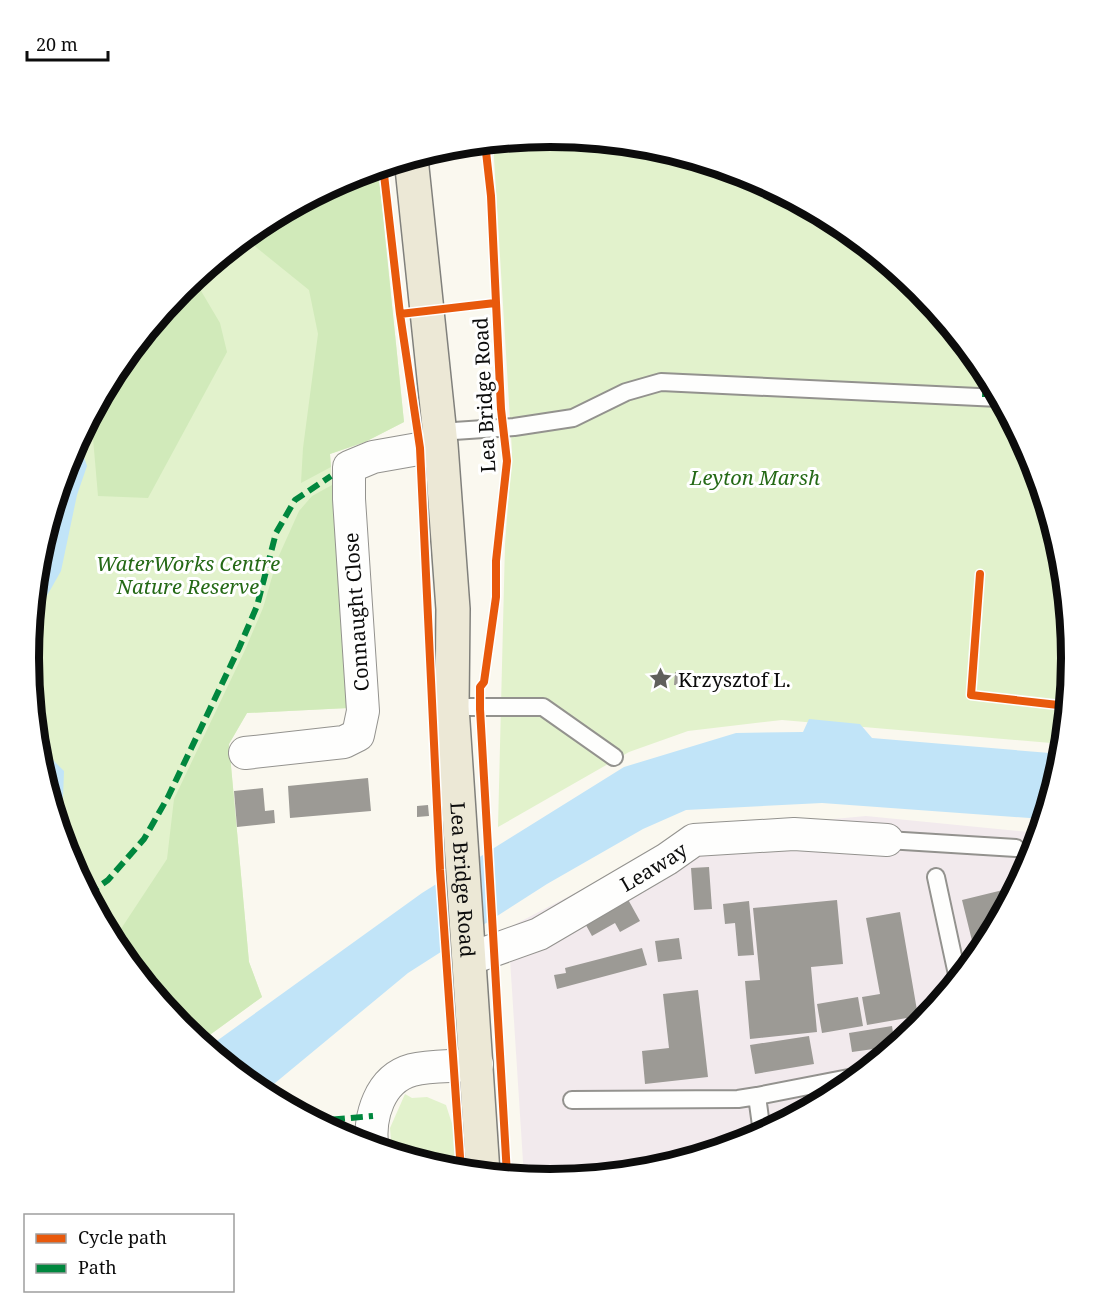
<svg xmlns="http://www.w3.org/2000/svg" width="1100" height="1316" font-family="'Noto Serif',serif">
<rect width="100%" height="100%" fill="#faf8ef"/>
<path fill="#f2eaed" d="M866,816l173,17 -7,25 -49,90 -64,79 -80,65 -90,48 -98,30 -101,9 -26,-2 -16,-249 184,-96z"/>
<path fill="#e2f2cc" d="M550,137l102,10 98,29 90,49 79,64 65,80 48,90 30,98 9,101 -8,86 -281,-24 -94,11 -59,21 -131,75 7,-283 7,-92 -19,-310z
M378,168l26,254 -39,20 -35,12 18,254 -101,5 -18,31 20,218 13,35 -62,45 -19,-15 -65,-80 -48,-90 -30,-98 -9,-101 10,-102 29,-98 49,-90 64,-79 80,-65 90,-48z
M405,1094l7,4 15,-1 19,8 10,31 1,34 -65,-17 -2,-25z"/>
<path fill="#d1eaba" d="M378,168l26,254 -39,20 -35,12 1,13 -30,16 2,-35 15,-114 -9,-44 -57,-46 -13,-2c39,-32 90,-60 139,-74z
M194,279l26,44 7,29 -79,146 -50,-2 -7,-81 26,-47 64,-79z
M332,485l16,223 -101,5 -18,31 20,218 13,35 -62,45 -19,-15 -68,-86 54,-82 7,-60 71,-149 18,-42 14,-48 22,-49 13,-15z"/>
<path fill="#c1e4f8" d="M76,444l4,1 7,21 -10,29 -16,76 -29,51 7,-66 29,-98z
M809,719l51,5 12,14 190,16 -1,6 -18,59 -221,-16 -136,7 -43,19 -96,55 -139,89 -145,120 -56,-45 215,-155 202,-126 112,-34 67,-1z
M37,744l27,27 -1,27 -6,11h-4l-15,-50z"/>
<path fill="#9c9a95" d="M675,672l15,1v12h-16z
M368,778l3,33 -81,7 -2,-32z
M263,788l2,23 9,-1 1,13 -38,4 -3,-36z
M428,805l1,11 -12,1v-11z
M709,867l3,42 -18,1 -3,-42z
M1007,889l2,11 -33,57 -14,-57z
M625,894l15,27 -20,11 -5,-9 -23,13 -10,-18z
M837,900l6,64 -32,3 6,65 -67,7 -5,-58 15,-1 -7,-72z
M749,901l5,54 -16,1 -3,-33 -10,1 -2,-20z
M900,912l18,104 -51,9 -5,-28 18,-3 -14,-76z
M679,938l3,21 -24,3 -3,-21z
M642,948l5,17 -90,24 -3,-14 12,-2 -1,-5z
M698,990l10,87 -63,7 -3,-33 27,-3 -6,-54z
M858,997l5,29 -41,7 -5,-29z
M927,1017l-8,10 -11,9 -3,-15z
M892,1026l3,20 -43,6 -3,-19z
M809,1036l5,28 -59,10 -5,-29z"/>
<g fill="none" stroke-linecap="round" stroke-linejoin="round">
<defs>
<path id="service" d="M439,432l75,-5 59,-9 53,-26 35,-10 338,16
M452,707h91l71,50
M887,840l129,8
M936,877l22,102
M572,1100l166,-1 19,-3
M762,1133l-5,-37 102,-20"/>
<g id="minor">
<path d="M245,753l99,-11 14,-7 5,-24 -14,-212v-32l24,-10 68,-12"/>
<path id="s1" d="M469,959l70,-25 128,-75 27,-19 100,-6 93,6"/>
<path d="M372,1146c-3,-29 7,-67 40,-76 20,-5 44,-3 65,-6"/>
</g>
<g id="primary">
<path id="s2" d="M411,158l30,287 12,164 -1,98 31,466"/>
</g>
</defs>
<use href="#service" stroke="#93928e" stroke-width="20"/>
<use href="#minor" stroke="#93928e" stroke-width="34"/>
<use href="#primary" stroke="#80807c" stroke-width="36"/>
<use href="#service" stroke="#fefefd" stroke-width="16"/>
<use href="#minor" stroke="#fefefd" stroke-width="32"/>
<use href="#primary" stroke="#ece8d6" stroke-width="33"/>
<path stroke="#00873e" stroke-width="6" stroke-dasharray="12 6" stroke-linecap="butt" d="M985,397l1,-24
M88,894l20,-14 36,-41 24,-42 71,-149 18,-42 19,-73 19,-33 36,-24
M315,1121l58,-5"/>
<defs>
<path id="cycleway" d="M485,143l6,53 10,213 6,52 -11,100v36l-12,85 -4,5v22l27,466
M383,166l17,148 20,134 20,422 21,301
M400,314l95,-11
M980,574l-9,121 96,11"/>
</defs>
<use href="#cycleway" stroke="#fff" stroke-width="11"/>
<use href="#cycleway" stroke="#e8590c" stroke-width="8"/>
</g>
<defs>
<symbol id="sight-bare" viewBox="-9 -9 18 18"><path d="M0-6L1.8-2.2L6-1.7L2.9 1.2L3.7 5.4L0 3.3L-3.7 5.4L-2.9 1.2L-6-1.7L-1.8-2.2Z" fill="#5f5f5b" stroke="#fff" stroke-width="2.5" paint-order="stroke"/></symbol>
</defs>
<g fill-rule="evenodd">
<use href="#sight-bare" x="644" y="662" width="33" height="33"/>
</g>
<g text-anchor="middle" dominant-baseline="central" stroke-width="6" stroke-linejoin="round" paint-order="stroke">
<g font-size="20" fill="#0c0c0c" stroke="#fff">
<text transform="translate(484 395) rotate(-93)">Lea Bridge Road</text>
<text transform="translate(356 612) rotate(-94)">Connaught Close</text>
<text stroke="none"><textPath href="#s1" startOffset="207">Leaway</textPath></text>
<text stroke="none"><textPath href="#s2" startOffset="724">Lea Bridge Road</textPath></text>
</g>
<g font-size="20" font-style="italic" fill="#256916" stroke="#fff">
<text x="755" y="477">Leyton Marsh</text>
<text x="188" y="563">WaterWorks Centre<tspan x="188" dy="23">Nature Reserve</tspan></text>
</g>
<g font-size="20" fill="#0c0c0c" stroke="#fff" text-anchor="start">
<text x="678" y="679">Krzysztof L.</text>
</g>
</g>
<path d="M0 0H1100V1316H0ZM39 658a511 511 0 1 1 1022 0a511 511 0 1 1-1022 0Z" fill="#fff" fill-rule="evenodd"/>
<path fill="none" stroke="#0c0c0c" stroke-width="8" d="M39 658a511 511 0 1 1 1022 0a511 511 0 1 1-1022 0Z"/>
<rect x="24" y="1214" width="210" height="78" fill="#ffffff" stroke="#9e9e9e" stroke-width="1.5"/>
<rect x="36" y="1234" width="30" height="9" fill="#e8590c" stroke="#9e9e9e" stroke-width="1.5"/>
<text x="78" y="1244" font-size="18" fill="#0c0c0c">Cycle path</text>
<rect x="36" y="1264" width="30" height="9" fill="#00873e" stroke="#9e9e9e" stroke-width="1.5"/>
<text x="78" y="1274" font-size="18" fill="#0c0c0c">Path</text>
<path d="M27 51v9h81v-9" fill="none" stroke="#0c0c0c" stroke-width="3"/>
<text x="36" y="51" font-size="18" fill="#0c0c0c" stroke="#ffffff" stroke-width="4.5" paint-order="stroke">20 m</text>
</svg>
